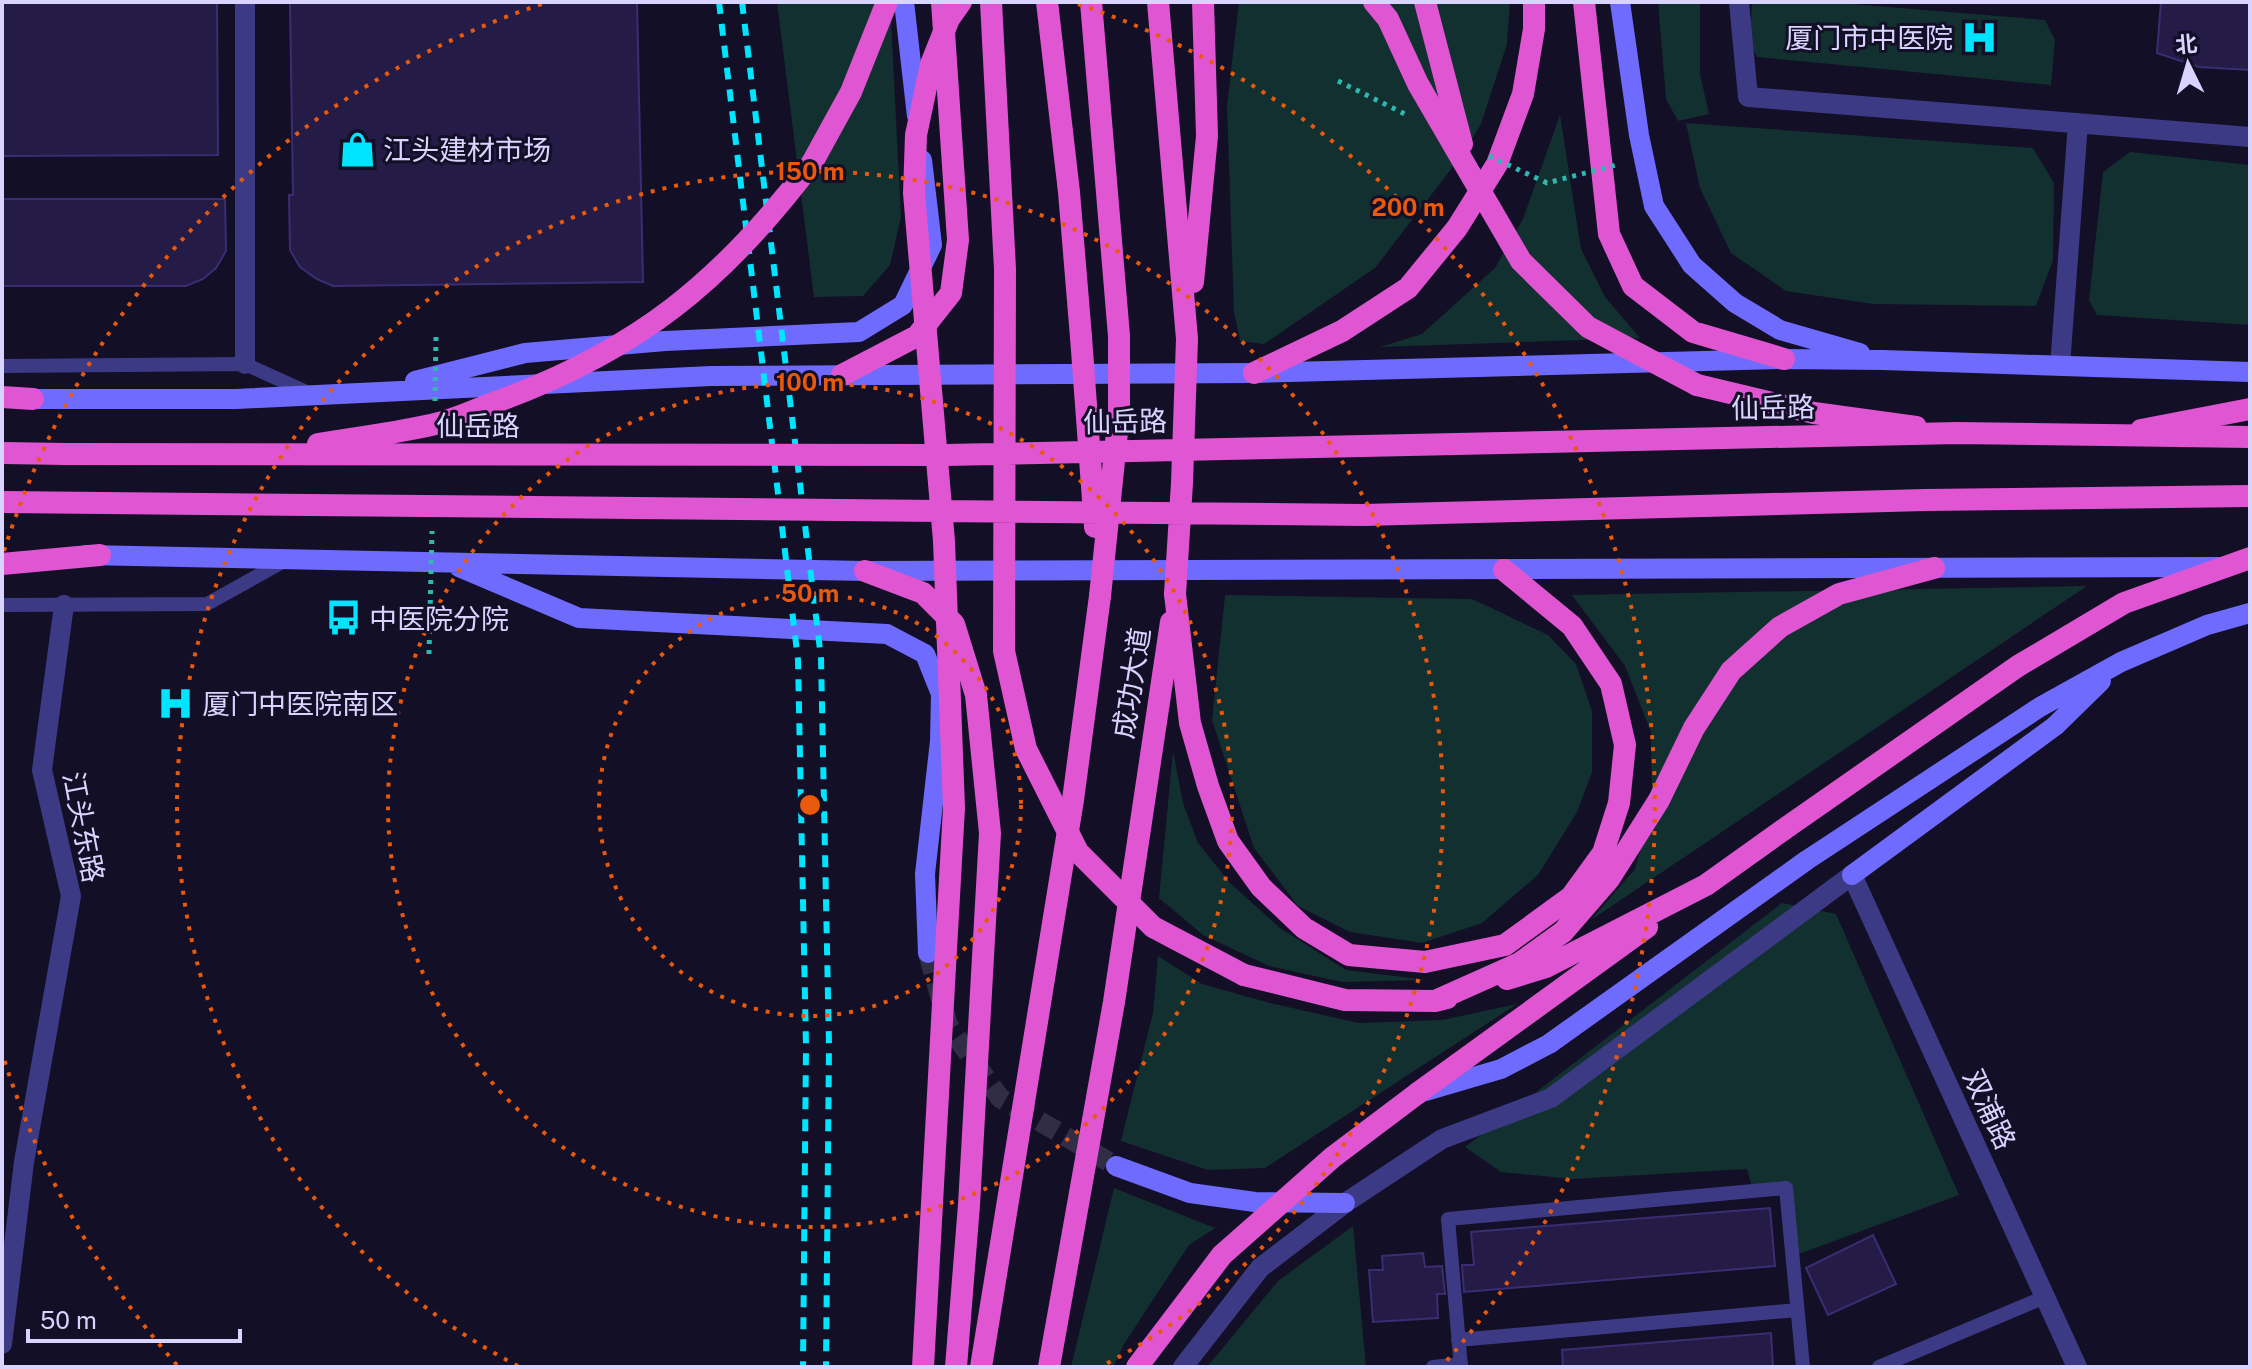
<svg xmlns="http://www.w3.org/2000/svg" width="2252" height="1369" font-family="'Public Sans','Noto Sans SC',sans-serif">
<rect width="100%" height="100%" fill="#130f26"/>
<path fill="#12302f" d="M777,2h113l11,215 -11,48 -27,31 -49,1z
M1239,2h271l-3,42 -26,80 -16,27 -90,117 -111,76 -24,-3 -6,-29 -7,-206z
M1658,2h42v72l9,40 -31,7 -12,-22z
M1752,2h76l217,18 10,20 -4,45 -294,-28 -7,-14z
M1560,115l21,134 24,48 35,41 -260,9 42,-13 73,-66 28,-49z
M1686,123l347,25 21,35 -1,77 -17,46 -163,-2 -87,-13 -55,-38 -31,-65z
M2130,152l120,13v160l-153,-10 -8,-15 14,-128z
M2087,586l-496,334 44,-51 17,-62 -1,-75 -26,-66 -53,-71z
M1225,595l247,4 76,36 28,29 16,47v61l-15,40 -39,63 -56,48 -60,20 -72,-11 -52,-26 -44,-58 -42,-128z
M1173,751l10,52 15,40 33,41 49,44 66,42 80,10 -84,2 -73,-16 -66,-31 -44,-37z
M1782,903l54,11 123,281 -168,62 -8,-62 -30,-5 -6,-21 -175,10 -71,-7 -36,-25z
M1158,956l44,28 68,19 89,20 83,-3 75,-16 -252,164 -57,2 -87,-29 32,-128z
M1114,1188l101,40 -26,17 -65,99 -11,23h-42z
M1353,1226l13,141h-159l71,-86z"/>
<path fill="#241b47" stroke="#3b2d73" stroke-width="2" d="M2,2h215l1,153 -216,1z
M290,2h347l6,280 -310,4 -16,-7 -17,-12 -10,-17 -1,-55h4z
M2161,2h89v68l-51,-3 -42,-14z
M2,199h223l1,52 -10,17 -13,11 -17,7h-184z
M1770,1208l5,58 -311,26 -2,-27h12l-3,-33z
M1873,1235l23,49 -68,31 -22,-47z
M1423,1253l2,14 17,-1 3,28h-8l1,24 -65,4 -4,-52h14l-1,-14z
M1771,1333l2,34h-210l-1,-17z"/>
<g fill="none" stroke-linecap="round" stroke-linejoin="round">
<path stroke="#312d47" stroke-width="20" stroke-dasharray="20 10" stroke-linecap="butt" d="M928,953l20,72 52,73 116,68"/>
<path stroke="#2fb8b0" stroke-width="5" stroke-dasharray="4 6" stroke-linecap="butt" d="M1338,81l69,34"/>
<path stroke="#3d3a85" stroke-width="14" d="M2,366l243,-2 66,30
M2,605l205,-1 79,-44
M1458,1340l339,-30
M1433,1367l28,-3
M1461,1367l-13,-148 338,-31 17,179
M1879,1367l166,-70"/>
<path stroke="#3d3a85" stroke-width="20" d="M1739,2l9,95 502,40
M245,364v-362
M2060,366l18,-243
M2,1344l22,-182 47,-266 -29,-126 22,-165
M1183,1367l77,-99 85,-65 97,-64 109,-41 301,-223"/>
<path stroke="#3d3a85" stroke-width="20" d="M1852,875l225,492"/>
<path stroke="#6f6bff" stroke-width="20" d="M904,2l13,114
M1620,2l19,133 15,71 38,59 43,38 45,27 80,23
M415,381l110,-28 140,-12 194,-9 44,-27 29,-60 -10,-85
M18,399h218l475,-23 543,-3 530,-14 99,1 367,12
M86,555l779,16 1353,-4
M459,567l120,51 308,16 38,20 16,40 -1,47 -15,133 3,79
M1852,875l203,-149 46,-45
M1426,1091l75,-22 48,-25 258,-184 233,-153 81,-45 86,-37 43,-12
M1116,1166l74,27 65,9 90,1"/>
<path stroke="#e055d1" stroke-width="22" d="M1047,2l22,190 12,145
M1091,2l28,334
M1158,2l29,337
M1584,2l25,232 24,52 60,46 91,27
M812,163l39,-71 36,-90
M1193,282l14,-146 -4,-134
M1254,373l88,-42 66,-43 49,-60 40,-64 26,-70 11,-65v-27
M842,375l75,-39 34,-43 7,-53 -16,-238
M1697,385l117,28 102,14
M2,397l31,2
M2141,430l109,-21
M2,453l64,1
M2,564l98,-9
M865,571l58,22 31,31 22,71 14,138 -21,372 -13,162
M1175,594l15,129 18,63 20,55 33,46 43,41 45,27 76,7 80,-17 66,-48 32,-44 16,-50 6,-58 -14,-61 -39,-58 -68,-56
M1244,975l101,25 90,1 12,-3
M1507,979l39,-12 160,-82 77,-55
M1435,1001l85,-38 43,-31 46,-53 50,-79 35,-72 37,-57 49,-44 59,-33 95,-26
M1418,1093l229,-166
M923,1367l22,-400
M981,1367l92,-567 27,-204
M1049,1367l65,-365 57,-380"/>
<path stroke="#00e5ff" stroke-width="6" stroke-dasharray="12 10" stroke-linecap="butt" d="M719,2l79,658 8,386 -3,321
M742,2l79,656 8,387 -3,322"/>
<path stroke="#2fb8b0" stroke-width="5" stroke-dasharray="4 6" stroke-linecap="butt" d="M1489,156l58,27 69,-18
M435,401l1,-67
M429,654l3,-123"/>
<path stroke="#e055d1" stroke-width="22" d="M991,2l14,267 -1,382 22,98 52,103 75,75 91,48
M1374,2l14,17 30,65 103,177 67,66 109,58
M1425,2l37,142
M1081,337l14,190
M318,444c40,-7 82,-11 121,-21 19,-5 38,-14 57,-21 141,-51 227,-121 316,-239
M66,454l880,1 1011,-22 293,4
M2,502l1362,13 561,-15 325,-4
M1175,594l7,-111 5,-144
M1100,596l19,-183v-77
M1783,830l235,-164 106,-63 126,-45
M945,967l9,-159 -10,-267 -30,-348 2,-58 15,-71 18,-45 12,-17
M1137,1367l85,-112 111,-98 85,-64"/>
</g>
<g fill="none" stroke="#e8590c" stroke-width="4" stroke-dasharray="4 8">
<circle cx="810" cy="805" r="211"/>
<circle cx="810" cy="805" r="422"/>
<path d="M518 1366A633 633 0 1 1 1102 1366"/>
<path d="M177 1365A845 845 0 0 1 4 1059M4 551A845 845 0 0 1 542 4M1078 4A845 845 0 0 1 1443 1365"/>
</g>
<defs>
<symbol id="hospital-bare" viewBox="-9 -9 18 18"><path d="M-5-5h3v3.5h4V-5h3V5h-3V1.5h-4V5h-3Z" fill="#00e5ff" stroke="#130f26" stroke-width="2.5" paint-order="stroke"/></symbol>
<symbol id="shop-bare" viewBox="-9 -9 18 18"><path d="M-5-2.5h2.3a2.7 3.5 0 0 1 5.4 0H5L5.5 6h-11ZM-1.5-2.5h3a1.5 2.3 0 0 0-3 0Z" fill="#00e5ff" stroke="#130f26" stroke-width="2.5" paint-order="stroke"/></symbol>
<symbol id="bus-bare" viewBox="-9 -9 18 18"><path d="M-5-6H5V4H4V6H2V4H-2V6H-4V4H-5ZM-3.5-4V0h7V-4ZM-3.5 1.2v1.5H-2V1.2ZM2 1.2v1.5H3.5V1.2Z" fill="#00e5ff" stroke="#130f26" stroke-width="2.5" paint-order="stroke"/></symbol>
</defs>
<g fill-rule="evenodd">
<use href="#hospital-bare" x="1954" y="12" width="51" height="51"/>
<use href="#shop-bare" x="332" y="124" width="51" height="51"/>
<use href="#bus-bare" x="318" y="592" width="51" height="51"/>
<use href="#hospital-bare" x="150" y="678" width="51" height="51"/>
</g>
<g text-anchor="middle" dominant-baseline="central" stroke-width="6" stroke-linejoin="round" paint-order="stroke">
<g font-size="28" fill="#d9d4ff" stroke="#130f26" text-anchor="start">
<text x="1953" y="37" text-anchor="end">厦门市中医院</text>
<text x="383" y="149">江头建材市场</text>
<text x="369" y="618">中医院分院</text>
<text x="202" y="703">厦门中医院南区</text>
</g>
<g font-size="28" fill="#d9d4ff" stroke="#130f26">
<text transform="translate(1773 407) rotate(-1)">仙岳路</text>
<text transform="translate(1125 421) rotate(-1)">仙岳路</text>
<text x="478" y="425">仙岳路</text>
<text transform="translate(1131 683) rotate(-81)">成功大道</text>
<text transform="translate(84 827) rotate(79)">江头东路</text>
<text transform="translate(1990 1109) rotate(65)">双浦路</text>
</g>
</g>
<circle cx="810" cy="805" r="12" fill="#e8590c" stroke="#130f26" stroke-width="4"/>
<g font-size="24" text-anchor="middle" font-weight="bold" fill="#e8590c" stroke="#130f26" stroke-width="6" stroke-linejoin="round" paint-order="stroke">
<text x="810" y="180">150 m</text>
<text x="1408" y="216">200 m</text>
<text x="810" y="391">100 m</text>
<text x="810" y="602">50 m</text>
</g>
<rect width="2252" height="1369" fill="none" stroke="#d9d4ff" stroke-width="8"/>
<g transform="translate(2188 64) rotate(355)" stroke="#130f26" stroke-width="6" paint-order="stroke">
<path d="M0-6L14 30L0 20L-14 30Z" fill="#d9d4ff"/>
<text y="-12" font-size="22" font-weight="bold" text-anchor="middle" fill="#d9d4ff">北</text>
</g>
<path d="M28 1329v12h212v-12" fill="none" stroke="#d9d4ff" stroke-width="4"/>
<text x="40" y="1329" font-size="24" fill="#d9d4ff" stroke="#130f26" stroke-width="6" paint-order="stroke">50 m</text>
</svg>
